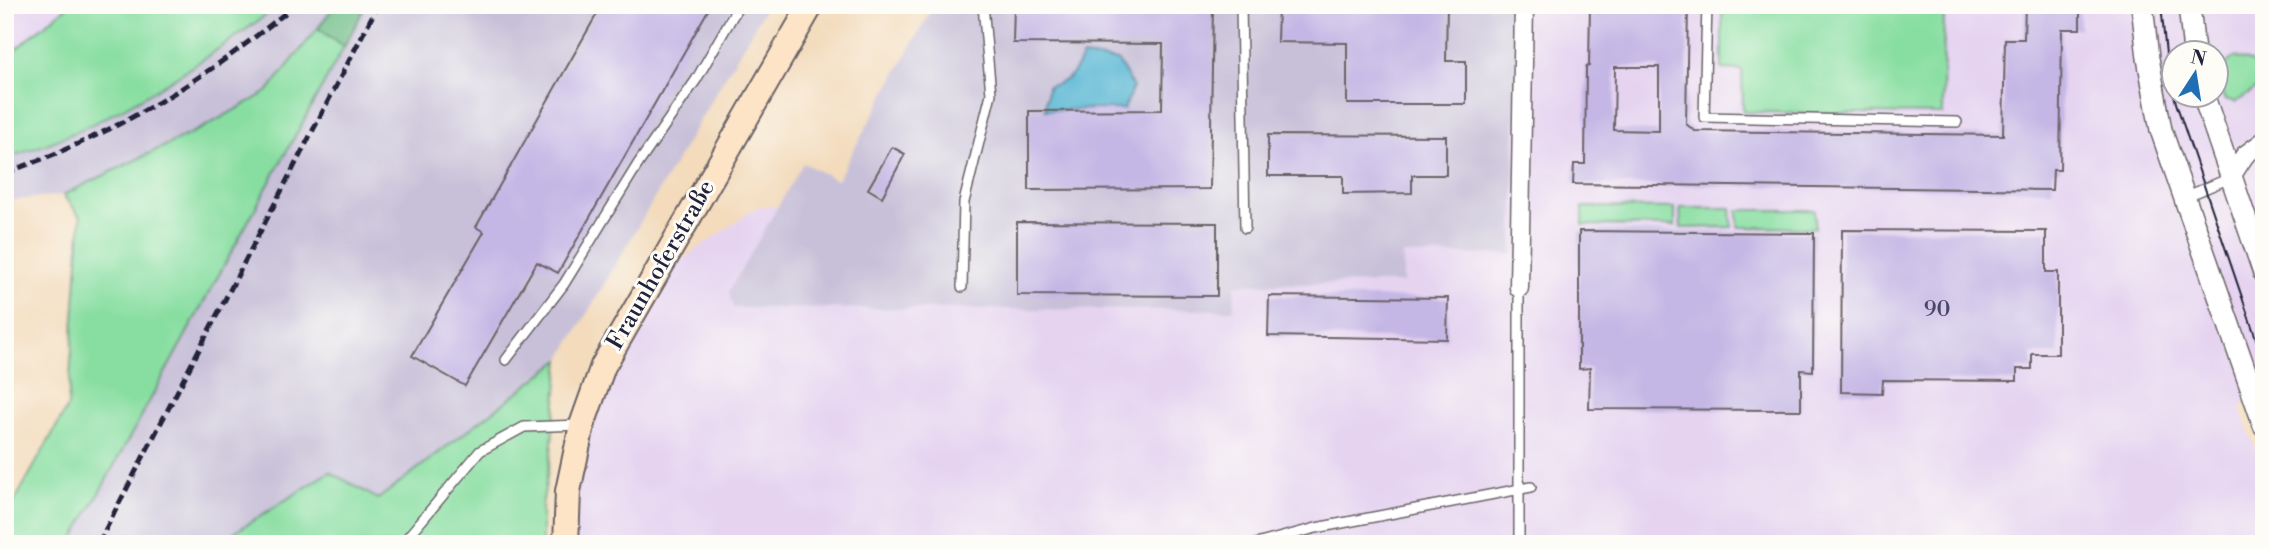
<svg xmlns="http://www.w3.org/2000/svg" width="2269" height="549" font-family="'Libre Bodoni',serif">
<rect width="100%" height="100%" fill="#fdfcf7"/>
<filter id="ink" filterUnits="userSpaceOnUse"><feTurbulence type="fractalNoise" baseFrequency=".0143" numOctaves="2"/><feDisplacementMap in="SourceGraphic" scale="14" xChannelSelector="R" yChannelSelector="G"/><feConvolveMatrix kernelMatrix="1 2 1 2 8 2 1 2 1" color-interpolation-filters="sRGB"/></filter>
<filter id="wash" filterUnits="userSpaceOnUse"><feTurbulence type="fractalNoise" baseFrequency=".00686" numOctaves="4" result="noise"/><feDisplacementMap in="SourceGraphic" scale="28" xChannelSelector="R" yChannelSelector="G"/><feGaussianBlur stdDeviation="1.57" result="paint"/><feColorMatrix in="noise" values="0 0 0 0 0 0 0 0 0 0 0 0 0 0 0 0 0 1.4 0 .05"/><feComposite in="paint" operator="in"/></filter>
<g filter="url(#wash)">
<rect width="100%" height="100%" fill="#f3dbbc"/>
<path fill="#e5d3f0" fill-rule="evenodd" d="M5,5h64l-64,53z
M1516,5h748v386l-24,16 24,64v70l-4,3h-1694l16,-119 68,-143 109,-76 751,7zM2174,52h42v42h-42z"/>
<path fill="#c7c0d8" d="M280,5h55l-68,87 -61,34 -143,69 -58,6v-43l68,-26 70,-36 69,-42z
M366,5h401l-207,355 -183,139 -47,-27 -114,72h-145z
M934,5h583l-4,249 -110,1v28l-168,1 -1,26 -501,-2 -4,-17 74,-128 34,17z"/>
<path fill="#88dea1" stroke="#55806e" stroke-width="2" d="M69,5h211c-82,60 -176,125 -275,153v-100z
M1722,5h222l-1,109 -200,-2 -1,-42 -20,-1z
M318,28l26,19 -273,497h-66v-26l63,-112 13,-189 -18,-22 143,-69 61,-34z
M2234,57l26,8 1,21 -25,16 -12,-3 -7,-27z
M1583,207l92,1v18l-92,-1z
M1680,208h51l1,19 -51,1z
M1738,210h77v18l-77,-1z
M560,360l-9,93 -9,53v38h-326l114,-72 48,27z"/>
<path fill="#6ebd87" stroke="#487061" stroke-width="2" d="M335,5h31l-22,42 -26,-19z"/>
<path fill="#54b5d3" stroke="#3b6c87" stroke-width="2" d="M1083,56l35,5 15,26 -9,22 -79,1 3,-24c21,-3 25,-12 35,-30z"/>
<g id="blocks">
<path fill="#c5b7e5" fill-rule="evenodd" d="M602,5h109l-153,268 -21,-11 -72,124 -53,-30 72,-124 -8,-5z
M1014,5h199l-3,184 -181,1v-79l133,-1 1,-66 -150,-1z
M1278,5h169l-1,56h20v43h-119v-61l-70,-1z
M1590,5h98l-2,119 9,7 308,4 2,-96h19l1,-34h55v24h-18l-2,141h-7l-1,20 -479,-6 1,-20h11l1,-97 3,-1zM1615,67h44v64l-45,-1z
M1268,135l178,1v39h-34v18l-69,1v-18h-75z
M892,147l13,7 -23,43 -14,-8z
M1017,222l200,1v73l-200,-1z
M1842,230l204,1v41h12v82h-26v15h-15v12l-134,-1 -1,13 -41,-1z
M1579,231l235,2 -1,138 -12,-1v40l-212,-1 1,-41 -11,1z
M1269,296l179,2 -1,41 -179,-3z"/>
</g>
</g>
<g filter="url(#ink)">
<use href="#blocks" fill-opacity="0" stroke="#6b6368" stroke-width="2"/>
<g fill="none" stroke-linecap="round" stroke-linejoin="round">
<defs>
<path id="service" d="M1241,5l4,223
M1707,5l-3,112 253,5
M2185,197l45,-19
M962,287l2,-85 27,-108 -8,-89
M506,360l58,-76 74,-120 58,-84 43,-75
M402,544l78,-93 44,-24 56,-2
M1256,544l60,-16 215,-41
M1519,544v-256"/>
<path id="minor" d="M2230,178l15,-23 19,-14
M1519,288l5,-283"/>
<path id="tertiary" d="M2142,5l6,53 13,72 103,295
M2189,5l5,47
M2203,94l61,179"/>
<path id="secondary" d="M566,544l2,-53 14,-66 21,-59 208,-361"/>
</defs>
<use href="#service" stroke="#6b6368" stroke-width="12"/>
<use href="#minor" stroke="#6b6368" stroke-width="21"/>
<use href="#tertiary" stroke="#6b6368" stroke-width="24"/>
<use href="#secondary" stroke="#6b6368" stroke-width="28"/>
<use href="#service" stroke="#fff" stroke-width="9"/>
<use href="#minor" stroke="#fff" stroke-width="18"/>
<use href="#tertiary" stroke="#fff" stroke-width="21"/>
<use href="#secondary" stroke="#fee4c6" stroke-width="24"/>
<path stroke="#22223b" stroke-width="2" d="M2161,5l6,59 9,39 88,259"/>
<path stroke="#22223b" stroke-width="5" stroke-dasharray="10 5" stroke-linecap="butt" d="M5,173c115,-41 197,-91 290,-168
M98,544l280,-539"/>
</g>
</g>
<g text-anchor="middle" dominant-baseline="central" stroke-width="6" stroke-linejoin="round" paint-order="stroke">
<g font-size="21" fill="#4b4766">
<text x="1937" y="310">90</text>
</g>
<g font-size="24" fill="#22223b" stroke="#fdfcf7">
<text transform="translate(661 265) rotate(-60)">Fraunhoferstraße</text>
</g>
</g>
<rect width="2269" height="549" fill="none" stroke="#fdfcf7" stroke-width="28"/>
<g transform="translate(2195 74) rotate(12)"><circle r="33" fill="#fdfcf7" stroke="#a5a5ac" stroke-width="2"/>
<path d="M0-5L12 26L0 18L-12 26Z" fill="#1f6fb2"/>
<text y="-10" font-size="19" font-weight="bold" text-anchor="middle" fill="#22223b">N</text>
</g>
</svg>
